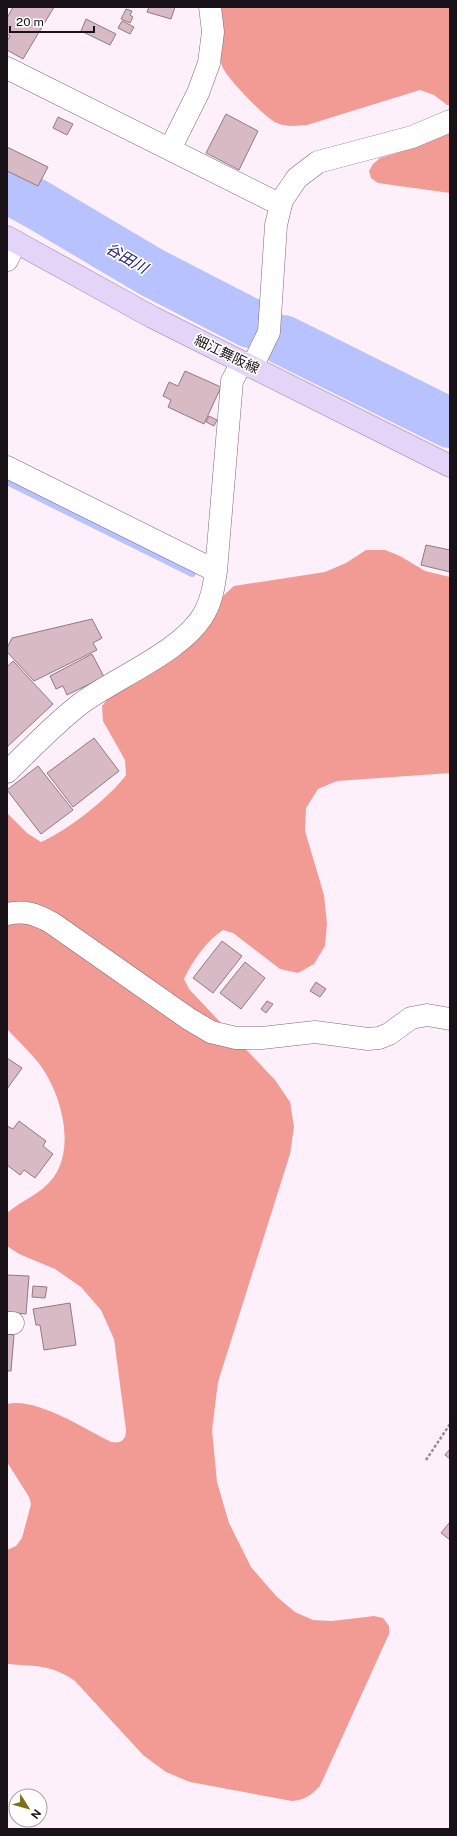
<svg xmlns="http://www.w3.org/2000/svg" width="457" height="1836" font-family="'Public Sans','Noto Sans JP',sans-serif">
<rect width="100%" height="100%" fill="#fdf0fb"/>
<path fill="#f29b94" d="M219,7h231v98h-3l-13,-10 -14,-5 -113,35c-10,1 -21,2 -30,-2 -12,-5 -49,-44 -54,-55 -7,-15 -4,-44 -4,-61z
M450,133v60l-65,-9 -7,-1 -7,-5 -2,-7 4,-7 7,-6 36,-11z
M366,550h19l15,6 25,15 25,6v196l-113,8 -19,8 -12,19 -1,23 19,64 3,28 -2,23 -11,18 -16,9 -18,-4 -47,-36 -10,-3c-17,11 -31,32 -39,49l5,10 86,91 15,22 4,25 -4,27 -72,228 -6,48 5,52 12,41 22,44 26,30 18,15 18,8 19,1 42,-5 9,2 6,8v8l-69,152c-9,9 -15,14 -28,15l-102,-19 -24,-10 -23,-17 -68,-74c-22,-16 -41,-15 -68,-17v-114l9,-4 6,-8 9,-34 -2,-7 -22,-35v-58c29,-7 78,25 104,38 10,2 15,-2 15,-12l-12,-91 -13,-29 -20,-23 -26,-18 -36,-15 -12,-8v-33c15,-13 34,-19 46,-35 24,-32 7,-89 -16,-117 -9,-11 -20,-21 -30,-32v-216l20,20 14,9c26,-11 69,-45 85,-67l-1,-15 -22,-39 -1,-15 11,-14 104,-86 7,-11 10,-9 91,-14 21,-9z"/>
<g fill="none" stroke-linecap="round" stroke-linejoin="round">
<path stroke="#b8c2fe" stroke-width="8" d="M7,481l185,92"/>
<path stroke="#b8c2fe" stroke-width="50" d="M7,188l31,17 113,67 99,51
M283,340l167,83"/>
</g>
<path fill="#d7bac3" stroke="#937981" d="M13,7h41l-31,52 -16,-9v-9l3,-5 -3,-2v-16z
M149,7h26l-4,12 -24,-7z
M126,9l6,2 -2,4 3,2 -3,6 -9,-4z
M86,19l30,15 -6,11 -29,-14z
M122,21l12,6 -4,7 -12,-6z
M226,114l32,17 -19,39 -33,-17z
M58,117l15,7 -6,11 -14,-7z
M7,147l41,20 -10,19 -31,-15z
M185,371l36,16 -17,37 -36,-17 3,-7 -8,-4 6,-14 9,4z
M209,416l8,4 -3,6 -8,-4z
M426,545l24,5v22l-29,-7z
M92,619l10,19 -9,5 4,7 -63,31 -27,-29v-4l5,-10z
M92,654l12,23 -37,18 -4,-9 -7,3 -6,-13z
M13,661l40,43 -46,43v-80z
M94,738l25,33 -46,36 -26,-34z
M38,766l35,44 -32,24 -34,-44z
M222,941l20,15 -29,37 -20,-15z
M245,962l20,16 -24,31 -21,-16z
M316,982l10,7 -6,8 -10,-6z
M267,1001l6,3 -7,9 -5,-4z
M7,1058l15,10 -15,21z
M19,1121l27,20 -3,5 10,8 -18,24 -11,-8 -4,5 -13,-10v-39l6,3z
M7,1275l22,1 -3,38 -19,-2z
M33,1286l14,1 -2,11 -13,-1z
M70,1303l6,42 -32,5 -4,-25h-4l-3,-16z
M7,1334l7,1 -3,36h-4z
M450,1449v10l-5,-4z
M450,1522v18l-9,-7z"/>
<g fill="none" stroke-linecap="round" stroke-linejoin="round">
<defs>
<path id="minor" d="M7,68l274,137
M170,149l28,-56 11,-30 4,-31 -3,-25
M7,260l9,-18
M252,367l17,-35 7,-107 6,-25 15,-22 21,-16 94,-25 38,-16
M7,467l209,104
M7,772c25,-24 49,-50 76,-70 36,-26 102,-52 122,-90 7,-13 9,-27 11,-41l16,-190 10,-19
M7,914c18,-4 29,0 45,9l137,96 22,13 25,6h26l53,-6 53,7 11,-1 10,-4 22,-16 16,-3 23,4
M7,1323h6"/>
<path id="primary" d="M7,237l145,80 298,149"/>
</defs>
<use href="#minor" stroke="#7d697a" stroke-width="23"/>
<use href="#primary" stroke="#917da7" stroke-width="23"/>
<path stroke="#968c95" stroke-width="2.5" stroke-dasharray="3 2" stroke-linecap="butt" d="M426,1460l24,-36"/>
<use href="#minor" stroke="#fff" stroke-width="22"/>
<use href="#primary" stroke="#e3d4f8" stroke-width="22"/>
</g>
<g text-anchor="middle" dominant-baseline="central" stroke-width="3.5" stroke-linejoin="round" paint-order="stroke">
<g font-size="14" fill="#191218" stroke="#fff">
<text transform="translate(227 354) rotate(26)">細江舞阪線</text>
</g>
<g font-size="15" font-style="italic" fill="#252375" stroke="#fff">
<text transform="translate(127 258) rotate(30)">谷田川</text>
</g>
</g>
<rect width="457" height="1836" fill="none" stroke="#191218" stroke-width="16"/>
<g transform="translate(28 1808) rotate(127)"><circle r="19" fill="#ffffff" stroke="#a3a0a3"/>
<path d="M0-3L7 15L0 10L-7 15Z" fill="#7a7417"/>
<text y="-6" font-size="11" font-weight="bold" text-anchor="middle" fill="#191218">N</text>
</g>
<path d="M10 26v6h84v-6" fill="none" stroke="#191218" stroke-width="2"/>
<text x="16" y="26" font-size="12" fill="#191218" stroke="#ffffff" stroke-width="3" paint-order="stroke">20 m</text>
</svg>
